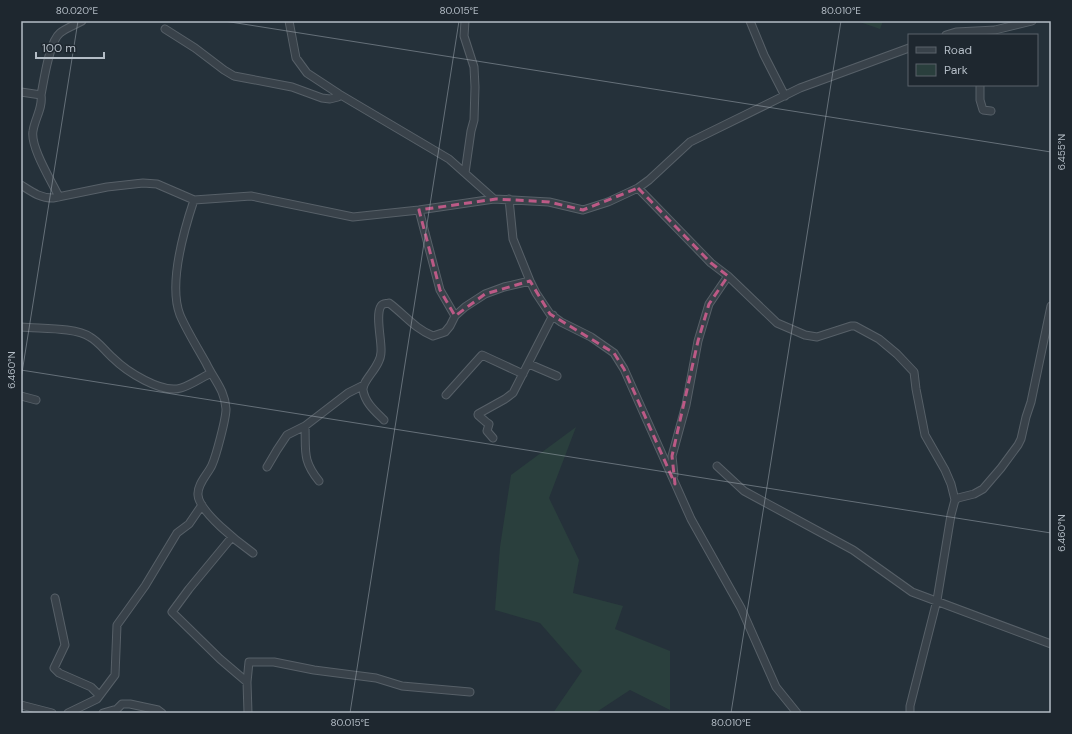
<svg xmlns="http://www.w3.org/2000/svg" width="1072" height="734" font-family="'DM Sans',sans-serif">
<rect width="100%" height="100%" fill="#25313a"/>
<path fill="#2a3f3d" d="M857,21h26l-3,8z
M576,427l-27,71 30,62 -6,33 50,13 -8,23 55,22v59l-40,-20 -35,23h-42l29,-42 -42,-48 -45,-13 5,-63 11,-72z"/>
<g fill="none" stroke-linecap="round" stroke-linejoin="round">
<defs>
<path id="minor" d="M289,21l7,37 11,15 32,21 110,65 45,40
M750,21l14,34 21,41
M165,29l30,19 29,22 10,6 58,11 30,11 8,1 8,-2 1,-3
M946,35l10,-3 39,-2 37,-9
M980,85v15l3,10 8,1
M21,92l20,3c2,13 -6,23 -8,36 -3,16 19,51 26,66
M41,95c3,-15 8,-53 19,-62 6,-5 15,-8 22,-12
M465,173l6,-42 3,-11 1,-33 -1,-20 -10,-31 1,-15
M21,185c11,7 19,13 32,13l54,-11 36,-4 14,1 37,16 57,-4 102,21 66,-7 75,-11 55,3 34,8 25,-8 30,-14 11,-8 41,-38 110,-54 109,-40
M638,188l73,75 17,13 49,47 28,12 12,2 34,-11h4l24,13 18,15 17,18 2,17 9,46 20,35 6,14 4,16
M509,199l4,40 17,42 6,12 14,21 11,8 30,15 23,16 10,16 67,150 50,89 35,79 21,26
M194,200c-10,30 -26,84 -14,115 7,16 17,32 26,48 8,17 19,27 20,46 0,10 -10,47 -14,56 -4,9 -15,19 -14,30 1,17 41,48 55,58
M419,210l21,80 15,26
M21,327c19,2 54,0 69,10 9,5 15,14 23,21 13,13 48,36 68,30 10,-3 20,-10 30,-15
M529,364l28,12
M446,395l36,-40 41,19
M21,396l15,4
M384,420c-8,-8 -19,-17 -21,-30 -1,-10 18,-23 18,-38 1,-11 -6,-37 0,-46 2,-3 5,-2 8,-3 15,11 26,26 44,33l12,-4 5,-6 5,-10 10,-9 20,-13 19,-7 26,-6
M305,426c1,25 -3,34 14,55
M493,438l-6,-7 2,-7 -3,-2 -8,-7v-1l27,-15 8,-6 40,-78
M717,466l27,25 109,59 59,42 139,52
M267,467l10,-17 10,-15 18,-9 43,-33 16,-8
M674,475l-2,-19 14,-51 12,-64 11,-37 19,-28
M232,537l-43,52 -17,23 48,47 27,23 2,-20h25l40,8 62,8 26,8 68,6
M55,598l10,47 -11,23 5,5 32,14 8,8
M247,682l1,31
M21,705l31,8
M68,713l29,-14 18,-24 2,-50 28,-39 32,-53 12,-9 13,-19
M103,713l14,-4 5,-5h8l28,6 4,3
M910,713v-7l27,-106 14,-85 4,-15 3,-2 16,-4 9,-5 18,-21 17,-23 3,-6 5,-22 5,-15 20,-96"/>
</defs>
<use href="#minor" stroke="#576068" stroke-width="9"/>
<use href="#minor" stroke="#39424a" stroke-width="7"/>
</g>
<path fill="none" stroke="#bc5a86" stroke-width="3" stroke-dasharray="8 5" stroke-linejoin="round" d="M638,188l73,75 17,13 -19,28 -11,37 -26,115 3,28 -51,-115 -10,-16 -64,-39 -20,-33 -45,13 -30,22 -15,-26 -21,-80 77,-11 53,3 34,8z"/>
<path fill="none" stroke="#b4bdc6" stroke-width="1" stroke-opacity="0.45" d="M224,21l827,131M21,370l1030,163M21,379l57,-358M350,713l109,-692M731,713l110,-692"/>
<rect width="1072" height="734" fill="none" stroke="#1e272f" stroke-width="44"/>
<rect x="908" y="34" width="130" height="52" fill="#1e272f" stroke="#5a636b"/>
<rect x="916" y="47" width="20" height="6" fill="#39424a" stroke="#5a636b"/>
<text x="944" y="54" font-size="12" fill="#b4bdc6">Road</text>
<rect x="916" y="64" width="20" height="12" fill="#2a3f3d" stroke="#5a636b"/>
<text x="944" y="74" font-size="12" fill="#b4bdc6">Park</text>
<path d="M36 52v6h68v-6" fill="none" stroke="#b4bdc6" stroke-width="2"/>
<text x="42" y="52" font-size="12" fill="#b4bdc6" stroke="#1e272f" stroke-width="3" paint-order="stroke">100 m</text>
<rect x="22" y="22" width="1028" height="690" fill="none" stroke="#b4bdc6" stroke-width="1.5"/>
<g font-size="10" text-anchor="middle" fill="#b4bdc6">
<text x="77" y="14">80.020°E</text>
<text x="459" y="14">80.015°E</text>
<text x="841" y="14">80.010°E</text>
<text transform="translate(1061 152) rotate(-90)" y="4">6.455°N</text>
<text transform="translate(11 370) rotate(-90)" y="4">6.460°N</text>
<text transform="translate(1061 533) rotate(-90)" y="4">6.460°N</text>
<text x="350" y="726">80.015°E</text>
<text x="731" y="726">80.010°E</text>
</g>
</svg>
